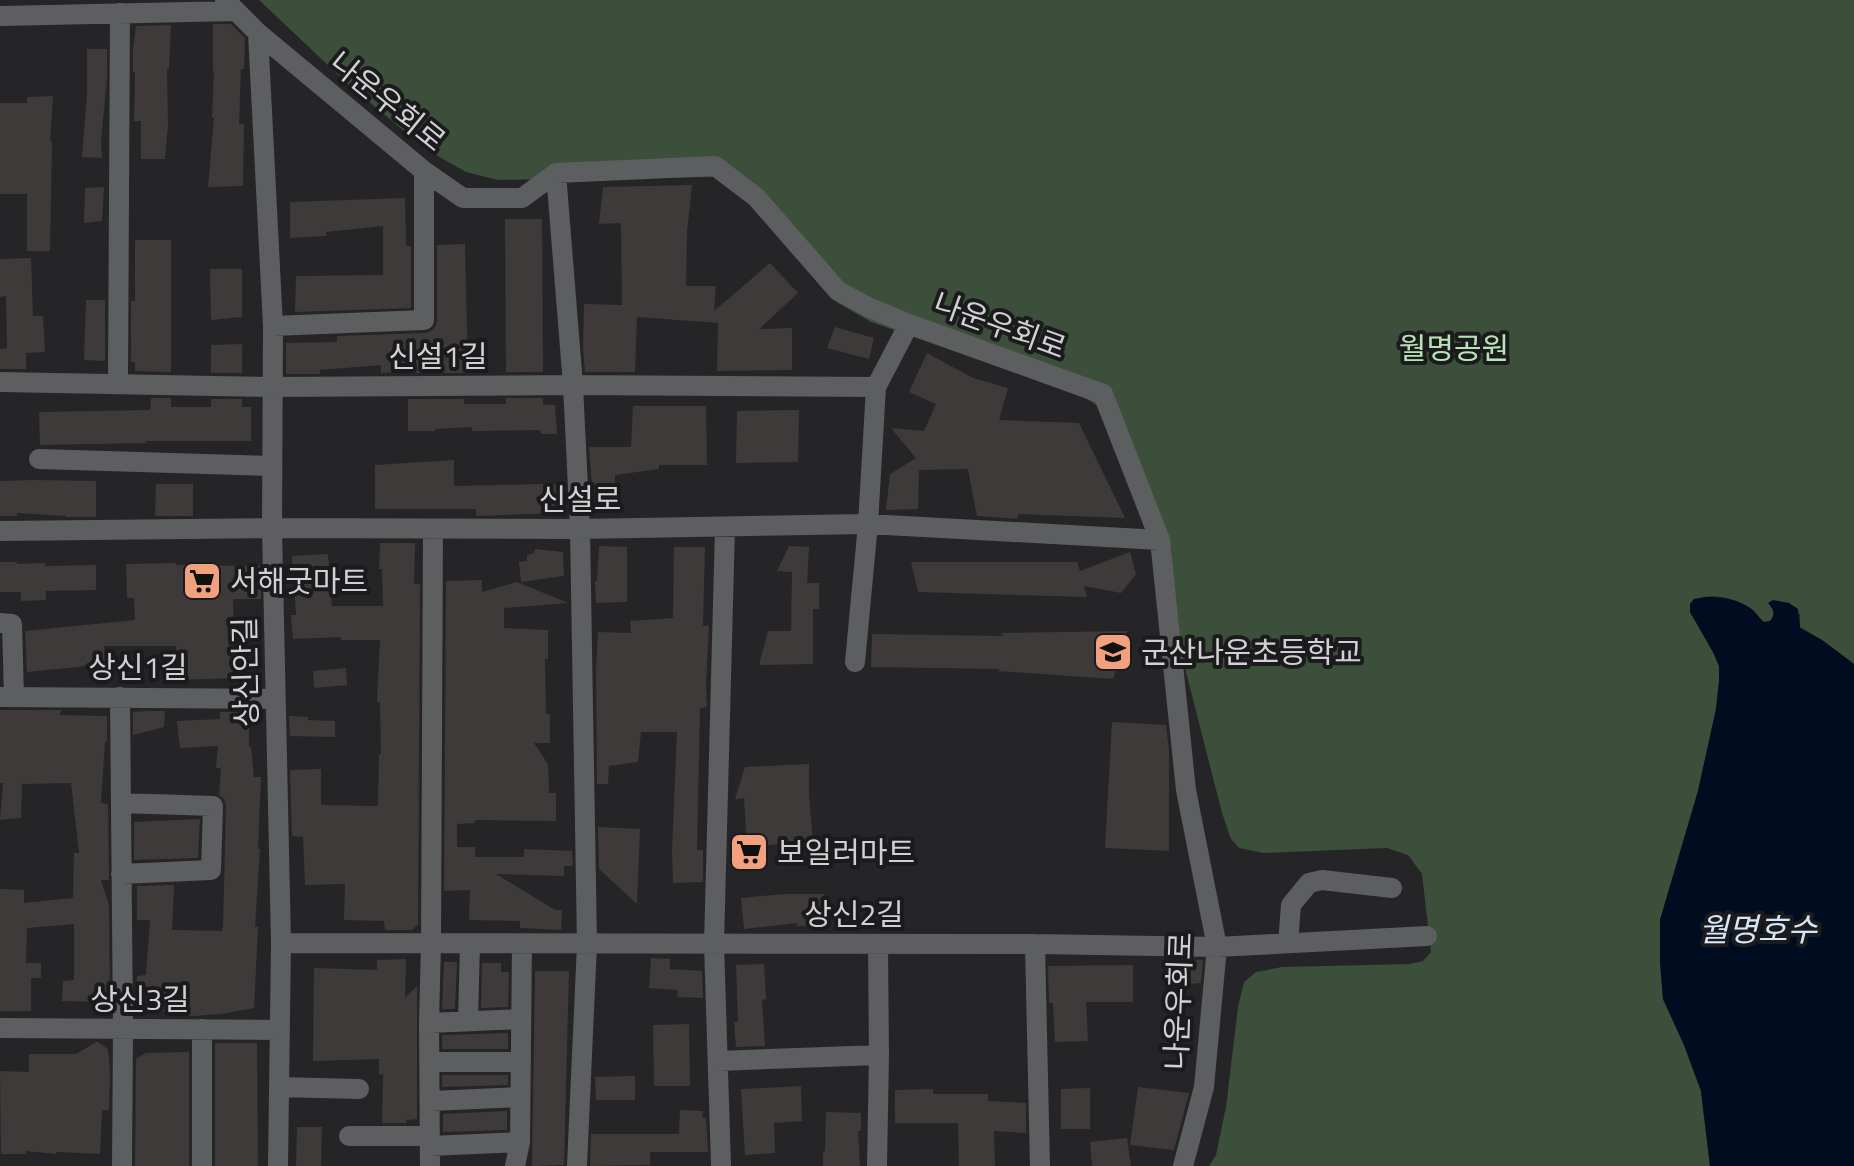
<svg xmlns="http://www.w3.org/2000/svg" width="1854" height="1166" font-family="'Titillium Web','Noto Sans KR',sans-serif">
<rect width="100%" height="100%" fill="#252427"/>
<path fill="#3b4f3a" d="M259,0h1595v664l-32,-24 -22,-13v-13l-31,-10c5,7 7,10 1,17l-6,1c-5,-4 -8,-10 -14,-14 -15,-10 -46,-19 -60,-3v7l23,40 6,14v15l-3,28 -18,82 -38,129v42l3,37 21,46 17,46 9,75h-501l7,-11 10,-48 12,-100 6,-25 12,-10 26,-5 128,-3 13,-3 8,-9 -9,-78 -14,-19 -21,-7 -124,5 -24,-5 -8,-9 -9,-26 -50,-196 -9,-44 -61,-164 -18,-12 -213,-75 -33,-19 -96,-109 -28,-17 -216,3 -32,-8 -39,-22 -78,-65z"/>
<path fill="#000d20" d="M1706,597c15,0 31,2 44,11 6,4 9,10 14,14l6,-1c6,-8 4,-11 -2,-18l5,-3 16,3 9,6 2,19 22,12 32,24v502h-144l-9,-75 -17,-46 -21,-46 -3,-37v-42l38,-129 18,-82 3,-28v-15l-6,-14 -23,-40v-8l4,-5z"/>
<path fill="#3e3a3a" d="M213,24h18l14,14 -1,31h-3l-2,55h5l-1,62 -35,1 6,-69h-2l2,-47h-1z
M171,25l-2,44h-2l1,57 -3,33h-24v-38h-7l1,-49 -2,1v-23l3,-24z
M87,49h20v30l-6,62 1,17 -20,-1 5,-62z
M53,96l-3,45h2l-2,110h-23v-57h-27v-91h27v-6z
M692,185l-5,48 -1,53h30l-2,25 56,-48 28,30 -39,36 33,-1v42l-75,1 1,-48 -81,-6 -2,55h-50l-2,-23 1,-45 38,1 -1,-82 -22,1 4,-37z
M104,187l-2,34 -18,2 1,-35z
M405,198l1,48h5v62l-116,4 1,-36 87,-1v-49l-57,6v4l-36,2v-36z
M505,219h37l1,153h-37z
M135,240h36v132l-36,-1v-9h-4v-61h4z
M465,244l3,129h-59v-2l-28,2v-8l-61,5v4h-34v-31l51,-1v-6l88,-3 6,-2 5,-5 1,-6v-75z
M31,258l2,58h10l2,36 -19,1v16h-26v-20l7,-1 -1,-52 -6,1v-38z
M210,269h32v48l-31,3z
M86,300h19v61l-21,-1z
M835,327l39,11 -5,21 -42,-11z
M242,344v29h-31v-28z
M927,353l46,25 35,10 -9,32 80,3 46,95 -107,-4 -1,5 -40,-3 -9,-47 -49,1 -1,39 -32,1 4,-36 26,-16 -25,-30 33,3 12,-27 -27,-12z
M151,398h20v9h40v-8h31v8h9v34h-105v2l-106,2 -1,-33 111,-2z
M506,398h37v7h12l2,29h-16l-1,-4 -68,1v-4l-37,2v2h-27v-32h56v5h42z
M633,406h73l1,59h-48v4l-44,6 -1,37 -20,1 -5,-66h42z
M799,410l-1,52 -62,1 1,-52z
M454,460v26l92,-2 19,2v6l-6,-5 -2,26 -81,3v-7h-101v-44z
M33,480l63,1v36h-30v-1l-49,-3v3h-17v-35z
M156,484h37v32h-38z
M380,543h35l-1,41h6l-2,340 -6,6h-27l-1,-9 -40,-1 1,-36 -40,1 -2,-48 -11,-1 -2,-66 31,-1v36l57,1 1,-52h2l-1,-52h-3l3,-62h-39v-3l-48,2 -2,-24h5l-4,-59 36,-2 4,52h51l-1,-37h-3z
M599,546l28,1v55l-31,1 -1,-22h2z
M789,546l20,1 -2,36h12v26h-6v55l-54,1 9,-34h23l1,-59 -15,-1z
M674,547h31l-2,79h6l-3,58 1,23 -7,1 -3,142h6v32l-30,1 -1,-32 5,-119h-36l-3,30 -29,4 -1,18h-11l-1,-114 2,-38 33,1 -1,-12 43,-3z
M535,549l28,3 1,24 -43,6 -2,-20 8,-1v-6l7,-2z
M1130,552l6,22 -15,19 -37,-7 3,11 -169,-5 -7,-30h166l3,9z
M0,562h17v2l28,-1v3l51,-1v25l-50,1v9l-25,1v-9h-21z
M176,563v2l84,1 1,33h-28l2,79 -58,2 -1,-34h-72l2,18 -79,8 -2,-41 110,-11 -1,-22h-7l-1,-34z
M482,580v12l35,-10 51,21 -64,5v20l44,2v29h-3l1,55h4v29h-16l14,21 1,29h7v28l-81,-1v3l-18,1v23h18v10h49v-8l48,2 1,15h-9v10l-68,-2 59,36h7l-1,20 -41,-2v-7l-51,-1 1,-30 -26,1 2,-307v-3z
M1127,631l-14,48 -115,-8 2,-2 -129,-2 1,-33 132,2 -4,-3z
M346,668l1,17 -33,3 -1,-17z
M0,710h61l-1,5 47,1v26h-2l-4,61 7,1 1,76h-8l8,25 1,97 -48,-1 1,-20 11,-1v-56l-47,4 -1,35h15v15h-10v33h-31v-122l24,1v13l49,-5 1,-45h5l-8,-70 -49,1 -1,34 -21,2 3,-37h-3z
M147,711h18l-1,16 -31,8v-23z
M220,712h29v35h2l3,30h7l-3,72h2l-5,78h3l-4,81 -33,6 -27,2h-28v-5l-30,1 1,-36 9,-1 4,-55h-13v-34l37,-1 -2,45 50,1 1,-4 3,-121 -2,-7 -5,-4 2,-27h-5l2,-22 -38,2 -3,-27 43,-2z
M289,716l19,1v3l27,1v16l-45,-1z
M1112,722l54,3 3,26v100l-64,-3z
M809,764v32l4,45 -66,6 -3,-49 -9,1 10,-32z
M200,819l-2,39 -64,2v-38z
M598,827l42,2 -3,75 -38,-35z
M784,894h40l-1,32h-26v-3l-53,6 -3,-31z
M651,958l19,1v10l32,2 1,27 -26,-1 1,-7 -29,-2z
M406,959l-1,39 12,-12v133l-11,1v3h-24l1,-49 -4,1v-16l-66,2 1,-93 63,2v-10z
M1203,960l-2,23 -23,2 -2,-24z
M444,962h13l-2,47h-13z
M482,963h19v9h8l-1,35 -27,1z
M764,964l2,35 -4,1 3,46 -29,1 -2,-25h4l-2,-57z
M1133,965v37h-47l2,39 -33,1 -2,-39h-4l-1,-37z
M535,971h34l-5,194 -32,1z
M689,1024l1,62h-36l-1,-61z
M508,1033v16h-66v-14z
M96,1042h2l10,7 2,24 -1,37h-7l-2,44 -44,-2v2l-30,-3v3h-25l-1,-83 29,1v-18h47z
M215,1043h42l1,123h-43z
M189,1052v114h-54l1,-107 10,-6z
M442,1075h66v10l-66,2z
M635,1076v24h-39l-1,-23z
M801,1086l1,35 -28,2 1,30 -30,2 -4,-66z
M1138,1087l51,6 -15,57 -44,-5z
M1090,1088v41h-29v-40z
M933,1089v5h55v7l38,2v30l-32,-2 1,35h-36l-1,-43h-63v-33z
M680,1110l23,1 -1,7h4l2,34h-58v13l-60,1 1,-32h88z
M507,1111v19l-64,2v-18z
M826,1112l35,1v18h-3l2,35h-37v-15h2z
M297,1127h25l-1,39h-25z
M1127,1138l4,28h-39l-2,-24z"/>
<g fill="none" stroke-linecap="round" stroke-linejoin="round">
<path stroke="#5d5e5f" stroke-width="20" d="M225,0l33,33 166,138 39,27h59l34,-25 159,-7 41,31 82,94 32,17 39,16 194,70 57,146 26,250 31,157 -13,140 -21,79
M0,16l236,-5
M258,33l15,293 -1,202 9,415 -3,223
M556,173l17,212 7,144 7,415 -10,222
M273,326l151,-6v-149
M0,382l272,5 301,-2 303,2
M118,383l2,-370
M39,459l233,7
M0,531l272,-3 308,1 288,-5 292,16
M0,623l12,1 2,73
M855,662l13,-138 8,-137 33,-63
M0,697l275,2
M120,697l3,332 -1,137
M121,803l92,3 -2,64 -90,4
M281,943l754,1 182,3 210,-11
M1288,943l3,-38 18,-22 13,-3 70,8
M1035,944l5,222
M468,1022l2,-79
M429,1023l92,-4
M0,1028l279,2
M718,1061l161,-6
M430,1062h91
M279,1087l80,2
M431,1101l89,-4
M349,1136h81
M430,1146l90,-4 2,-198
M202,1166v-137
M430,1166l-1,-143 2,-80 2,-414
M515,1166l5,-24
M721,1166l-7,-222 11,-417
M877,1166l2,-111 -1,-110"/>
</g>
<defs>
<symbol id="supermarket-square" viewBox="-11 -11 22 22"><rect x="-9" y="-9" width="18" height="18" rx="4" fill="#f1a17d" stroke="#1b1b1e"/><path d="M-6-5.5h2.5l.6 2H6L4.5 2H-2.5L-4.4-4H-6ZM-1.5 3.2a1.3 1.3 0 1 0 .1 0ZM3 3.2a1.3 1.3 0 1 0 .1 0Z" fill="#111"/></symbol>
<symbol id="school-square" viewBox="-11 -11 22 22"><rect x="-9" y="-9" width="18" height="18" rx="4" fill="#f1a17d" stroke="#1b1b1e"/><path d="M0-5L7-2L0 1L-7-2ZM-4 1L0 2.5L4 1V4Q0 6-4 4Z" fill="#111"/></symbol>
</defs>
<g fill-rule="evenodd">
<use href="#supermarket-square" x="180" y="559" width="44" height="44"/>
<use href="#school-square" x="1091" y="630" width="44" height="44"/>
<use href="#supermarket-square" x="727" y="830" width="44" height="44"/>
</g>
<g text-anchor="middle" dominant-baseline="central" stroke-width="8" stroke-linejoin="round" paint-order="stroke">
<g font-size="30" fill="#d1d1d3" stroke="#1b1b1e">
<text transform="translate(388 101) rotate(39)">나운우회로</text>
<text transform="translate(1000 325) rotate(20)">나운우회로</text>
<text x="438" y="356">신설1길</text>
<text x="580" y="499">신설로</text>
<text x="138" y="667">상신1길</text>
<text transform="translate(245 672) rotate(-91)">상신안길</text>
<text x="854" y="914">상신2길</text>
<text x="140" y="999">상신3길</text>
<text transform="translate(1178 1001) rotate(-88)">나운우회로</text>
</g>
<g font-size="30" fill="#b7e4b6" stroke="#1b1b1e">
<text x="1454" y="348">월명공원</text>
</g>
<g font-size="30" fill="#d1d1d3" stroke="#1b1b1e" text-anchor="start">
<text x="230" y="581">서해굿마트</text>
<text x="1141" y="652">군산나운초등학교</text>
<text x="777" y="852">보일러마트</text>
</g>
<g font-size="32" font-style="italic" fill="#d4e6f8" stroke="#1b1b1e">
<text x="1758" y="929">월명호수</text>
</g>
</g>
</svg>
